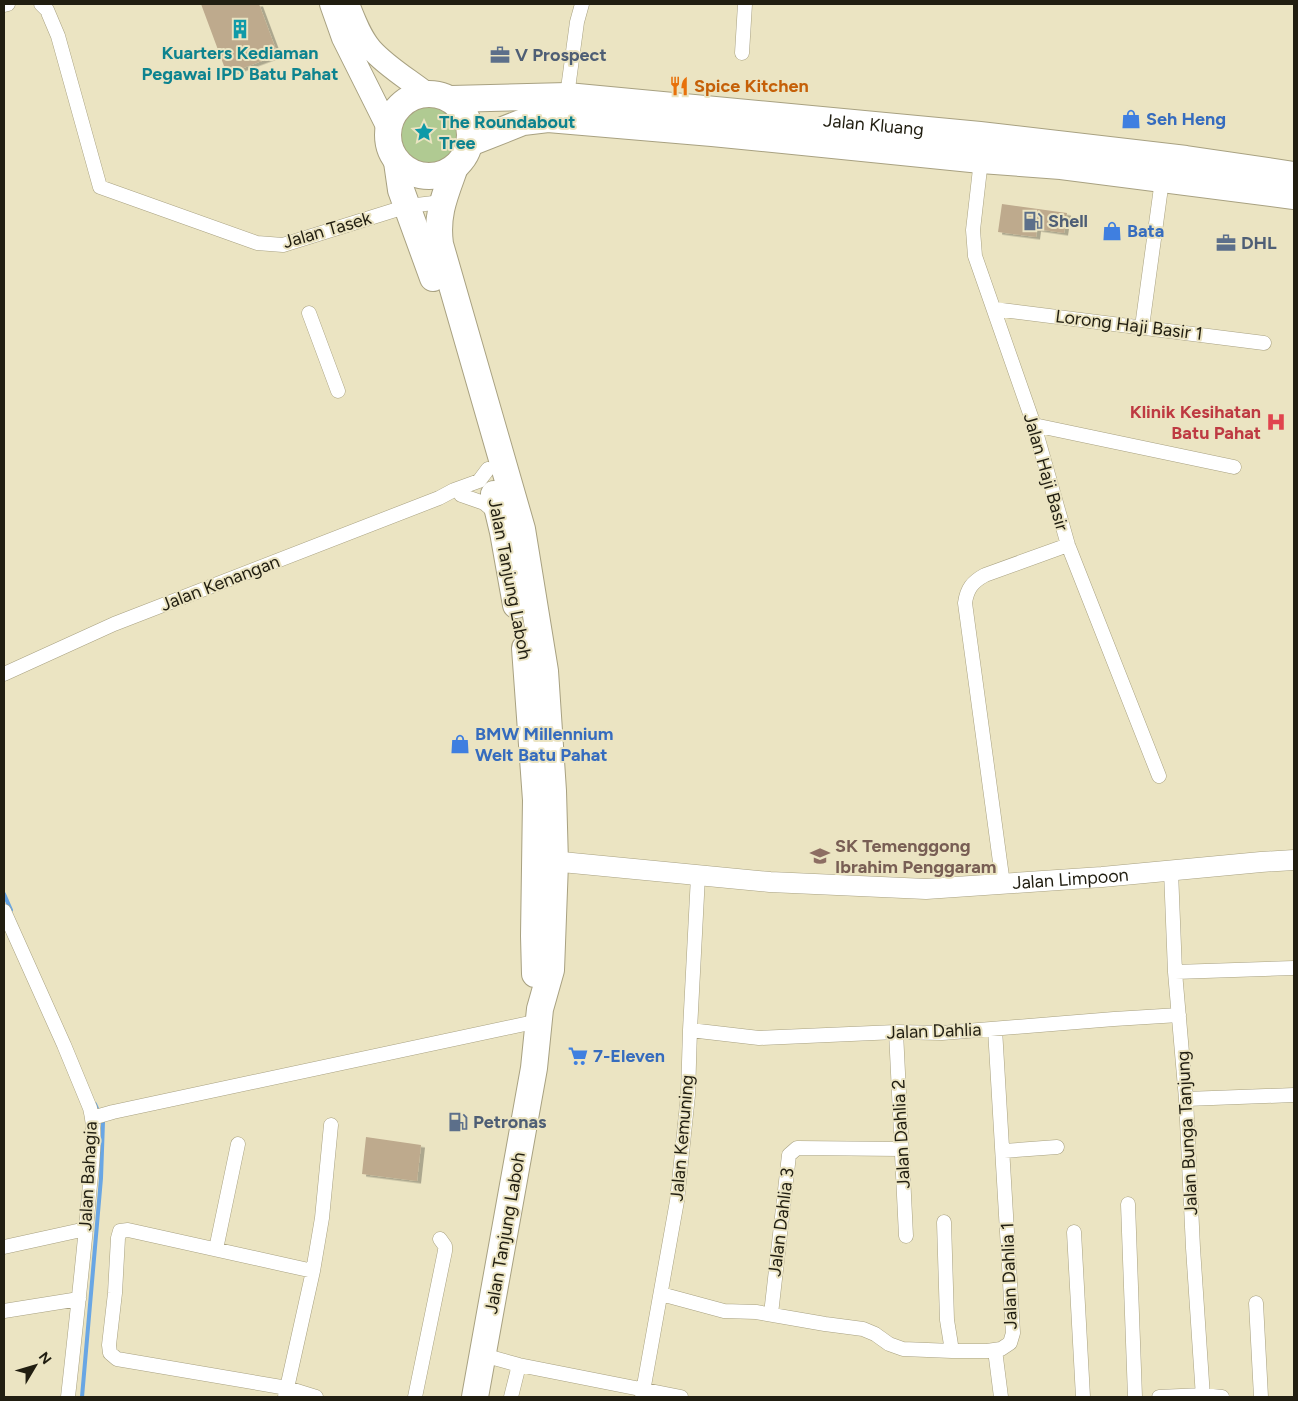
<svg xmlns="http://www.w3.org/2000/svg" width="1298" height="1401" font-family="Figtree,sans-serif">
<defs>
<filter id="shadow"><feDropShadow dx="4" dy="2.5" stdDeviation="0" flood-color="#0004"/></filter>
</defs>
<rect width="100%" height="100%" fill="#ebe4c2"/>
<path fill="#b0ca92" d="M399 136a29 29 0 1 1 58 0a29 29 0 1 1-58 0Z"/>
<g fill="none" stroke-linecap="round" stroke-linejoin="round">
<path stroke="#69a6e4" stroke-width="4" d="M4,894l7,16
M82,1397l19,-219 2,-56 -8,-18"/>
</g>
<path fill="#beaa8d" filter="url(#shadow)" d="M201,4h58l19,51 -51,19z
M1002,204l65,9 -3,20 -27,-4 -1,8 -38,-5z
M366,1137l55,8 -4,36 -55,-7z"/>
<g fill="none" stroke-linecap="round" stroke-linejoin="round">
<defs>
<path id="street" d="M41,4l6,6 11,26 42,151 157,56 26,2 125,-39 34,-4
M4,5l4,-1
M742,53l3,-49
M567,96l10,-74 5,-18
M981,160l-8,70 2,26 59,169 34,120 91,231
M994,309l270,34
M309,313l29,78
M1142,327l20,-147
M1034,425l200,42
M461,495l23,8 13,11
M4,674l110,-50 325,-126 15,-8 25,-9 9,-12
M1171,871l4,101 11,127 7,149 10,149
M1003,884l-38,-281c2,-14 7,-21 20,-28l83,-30
M4,911l60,134 26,63c8,32 0,67 -2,99 -6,64 -13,127 -20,190
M1175,972l119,-4
M690,1030l69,8 137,-6 46,1 172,-14 65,-4
M896,1032l10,204
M1186,1099l108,-4
M92,1118l21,-6 426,-91
M1004,1151l53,-4
M1128,1204l7,193
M944,1222l3,98 5,31
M1074,1232l9,165
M4,1247l82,-18
M216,1249l22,-105
M313,1271l-185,-41 -8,1 -2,7 -3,55 -6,52 1,8 7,6 170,29 29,9
M661,1294l63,17 32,1 69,12 38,5 12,5 14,10 14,5 49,2h35l14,-2 9,-6 3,-10 -18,-304
M1256,1303l5,94
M4,1311l75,-12
M771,1314l18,-159 8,-7 104,1
M995,1350l6,47
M483,1355l36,10 162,32
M285,1397l28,-126 9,-53 9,-93
M415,1397l30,-146v-5l-5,-7
M511,1397l8,-32
M642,1397l35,-196 11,-106 2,-65 8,-154
M1159,1397l44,-2 19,2"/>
<g id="secondary">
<path id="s1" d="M541,860l229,22 156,7 176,-12 159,-15 33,-2"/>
</g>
<path id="primary" d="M331,4l12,34 45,90
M348,4c6,15 12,32 23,45 15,17 37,30 55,44"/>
<g id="highway">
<circle cx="429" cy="135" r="41"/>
<path id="s2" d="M451,99l116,-3 413,39 206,24 108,16"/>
<path d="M470,143l53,-21 25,-3 164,14 269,27 80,6 233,30"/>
<path d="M397,162l4,28 32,88"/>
<path d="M455,167c-10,28 -19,47 -15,77l82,285 23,142 8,120 2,72 -4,107 -11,39 -6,59 -59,329"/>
<path d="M494,494l9,38 13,73"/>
<path d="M525,648l11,152 -2,136 1,38"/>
</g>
</defs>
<use href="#street" stroke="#a8a181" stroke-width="15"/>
<use href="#secondary" stroke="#a8a181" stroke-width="21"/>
<use href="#primary" stroke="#a8a181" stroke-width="24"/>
<use href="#highway" stroke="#a8a181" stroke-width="28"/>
<use href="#street" stroke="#fff" stroke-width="14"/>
<use href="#secondary" stroke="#fff" stroke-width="20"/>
<use href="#primary" stroke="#fff" stroke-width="22"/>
<use href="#highway" stroke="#fff" stroke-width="26"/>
</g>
<defs>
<symbol id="building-bare" viewBox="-9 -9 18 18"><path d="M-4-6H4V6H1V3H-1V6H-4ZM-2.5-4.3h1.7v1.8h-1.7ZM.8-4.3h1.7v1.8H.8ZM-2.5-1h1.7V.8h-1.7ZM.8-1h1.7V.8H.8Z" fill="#0f9aa8" stroke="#ebe4c2" stroke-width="2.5" paint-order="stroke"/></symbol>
<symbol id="office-bare" viewBox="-9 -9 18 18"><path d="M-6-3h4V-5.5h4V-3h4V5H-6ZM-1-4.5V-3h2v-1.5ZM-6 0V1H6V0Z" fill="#5c6f8a" stroke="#ebe4c2" stroke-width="2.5" paint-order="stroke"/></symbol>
<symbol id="restaurant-bare" viewBox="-9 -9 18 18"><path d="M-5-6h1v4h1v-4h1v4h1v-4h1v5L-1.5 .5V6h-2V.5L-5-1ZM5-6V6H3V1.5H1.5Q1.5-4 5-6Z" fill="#e8710a" stroke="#ebe4c2" stroke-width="2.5" paint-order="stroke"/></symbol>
<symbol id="shop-bare" viewBox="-9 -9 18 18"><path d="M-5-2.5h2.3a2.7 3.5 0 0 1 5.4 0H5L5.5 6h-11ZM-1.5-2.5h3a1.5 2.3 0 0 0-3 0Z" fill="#3f7fe0" stroke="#ebe4c2" stroke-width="2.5" paint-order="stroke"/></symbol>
<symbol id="sight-bare" viewBox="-9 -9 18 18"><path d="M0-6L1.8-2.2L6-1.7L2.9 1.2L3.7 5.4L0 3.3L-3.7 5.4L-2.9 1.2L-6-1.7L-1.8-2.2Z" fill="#0f9aa8" stroke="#ebe4c2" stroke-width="2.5" paint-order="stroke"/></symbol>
<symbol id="fuel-bare" viewBox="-9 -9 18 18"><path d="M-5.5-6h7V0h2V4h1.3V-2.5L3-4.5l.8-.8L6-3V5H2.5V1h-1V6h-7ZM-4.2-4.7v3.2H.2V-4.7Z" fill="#5c6f8a" stroke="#ebe4c2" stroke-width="2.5" paint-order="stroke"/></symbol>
<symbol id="hospital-bare" viewBox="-9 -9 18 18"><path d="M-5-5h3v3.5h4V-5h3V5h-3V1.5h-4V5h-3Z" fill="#e0444e" stroke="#ebe4c2" stroke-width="2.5" paint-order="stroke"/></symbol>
<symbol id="school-bare" viewBox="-9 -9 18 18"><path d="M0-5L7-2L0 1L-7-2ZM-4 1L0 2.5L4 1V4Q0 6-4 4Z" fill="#8d6e63" stroke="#ebe4c2" stroke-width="2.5" paint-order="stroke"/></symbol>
<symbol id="supermarket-bare" viewBox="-9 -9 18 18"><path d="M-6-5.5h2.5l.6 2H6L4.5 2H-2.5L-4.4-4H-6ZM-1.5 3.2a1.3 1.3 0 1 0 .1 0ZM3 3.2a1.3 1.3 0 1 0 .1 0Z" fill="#3f7fe0" stroke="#ebe4c2" stroke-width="2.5" paint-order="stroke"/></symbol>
</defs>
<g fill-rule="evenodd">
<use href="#building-bare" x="226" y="15" width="28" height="28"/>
<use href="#office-bare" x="486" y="41" width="28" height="28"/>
<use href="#restaurant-bare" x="665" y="72" width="28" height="28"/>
<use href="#shop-bare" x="1117" y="105" width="28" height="28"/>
<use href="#sight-bare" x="410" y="118" width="28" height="28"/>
<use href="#fuel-bare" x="1019" y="207" width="28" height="28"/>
<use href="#shop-bare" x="1098" y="217" width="28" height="28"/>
<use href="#office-bare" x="1212" y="229" width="28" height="28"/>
<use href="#hospital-bare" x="1262" y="408" width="28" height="28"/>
<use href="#shop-bare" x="446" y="730" width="28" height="28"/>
<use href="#school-bare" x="806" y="842" width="28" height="28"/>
<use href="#supermarket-bare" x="564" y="1042" width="28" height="28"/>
<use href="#fuel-bare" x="444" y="1108" width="28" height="28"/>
</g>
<g text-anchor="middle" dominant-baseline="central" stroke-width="4" stroke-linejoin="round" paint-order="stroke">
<g font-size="18" font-weight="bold" fill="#0d838f" stroke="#ebe4c2">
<text x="240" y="53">Kuarters Kediaman<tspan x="240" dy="21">Pegawai IPD Batu Pahat</tspan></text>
<text x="439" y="122" text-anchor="start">The Roundabout<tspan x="439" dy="21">Tree</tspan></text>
</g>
<g font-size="18" font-weight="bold" fill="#4e5e75" stroke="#ebe4c2" text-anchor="start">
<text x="515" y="55">V Prospect</text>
<text x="1048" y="221">Shell</text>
<text x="1241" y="243">DHL</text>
<text x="473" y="1122">Petronas</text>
</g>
<g font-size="18" font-weight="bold" fill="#c56008" stroke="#ebe4c2" text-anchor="start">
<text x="694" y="86">Spice Kitchen</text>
</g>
<g font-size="18" font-weight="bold" fill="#366cbe" stroke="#ebe4c2" text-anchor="start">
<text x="1146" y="119">Seh Heng</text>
<text x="1127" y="231">Bata</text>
<text x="475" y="734">BMW Millennium<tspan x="475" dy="21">Welt Batu Pahat</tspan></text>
<text x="593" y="1056">7-Eleven</text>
</g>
<g font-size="18" fill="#211e11" stroke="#ebe4c2">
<text stroke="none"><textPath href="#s2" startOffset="424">Jalan Kluang</textPath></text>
<text transform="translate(327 230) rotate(-16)">Jalan Tasek</text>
<text transform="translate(1129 325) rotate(7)">Lorong Haji Basir 1</text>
<text transform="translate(1046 472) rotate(74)">Jalan Haji Basir</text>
<text transform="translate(510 579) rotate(79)">Jalan Tanjung Laboh</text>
<text transform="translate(220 583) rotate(-21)">Jalan Kenangan</text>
<text stroke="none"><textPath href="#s1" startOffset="531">Jalan Limpoon</textPath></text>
<text transform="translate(934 1031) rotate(-2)">Jalan Dahlia</text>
<text transform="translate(1187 1133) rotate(-93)">Jalan Bunga Tanjung</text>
<text transform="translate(901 1134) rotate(-93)">Jalan Dahlia 2</text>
<text transform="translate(682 1138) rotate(-85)">Jalan Kemuning</text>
<text transform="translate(88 1176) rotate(-87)">Jalan Bahagia</text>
<text transform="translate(781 1222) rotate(-83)">Jalan Dahlia 3</text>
<text transform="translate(505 1233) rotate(-80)">Jalan Tanjung Laboh</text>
<text transform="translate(1009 1276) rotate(-92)">Jalan Dahlia 1</text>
</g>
<g font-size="18" font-weight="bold" fill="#be3a42" stroke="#ebe4c2" text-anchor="end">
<text x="1261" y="412">Klinik Kesihatan<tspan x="1261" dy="21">Batu Pahat</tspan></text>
</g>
<g font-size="18" font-weight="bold" fill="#785e54" stroke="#ebe4c2" text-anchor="start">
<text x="835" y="846">SK Temenggong<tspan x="835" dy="21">Ibrahim Penggaram</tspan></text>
</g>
</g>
<rect width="1298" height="1401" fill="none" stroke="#211e11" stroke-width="10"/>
<g transform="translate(35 1366) rotate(52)" stroke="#ebe4c2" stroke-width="4" paint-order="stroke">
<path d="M0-4L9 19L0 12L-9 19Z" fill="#211e11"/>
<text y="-8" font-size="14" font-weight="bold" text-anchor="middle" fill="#211e11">N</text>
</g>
</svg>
